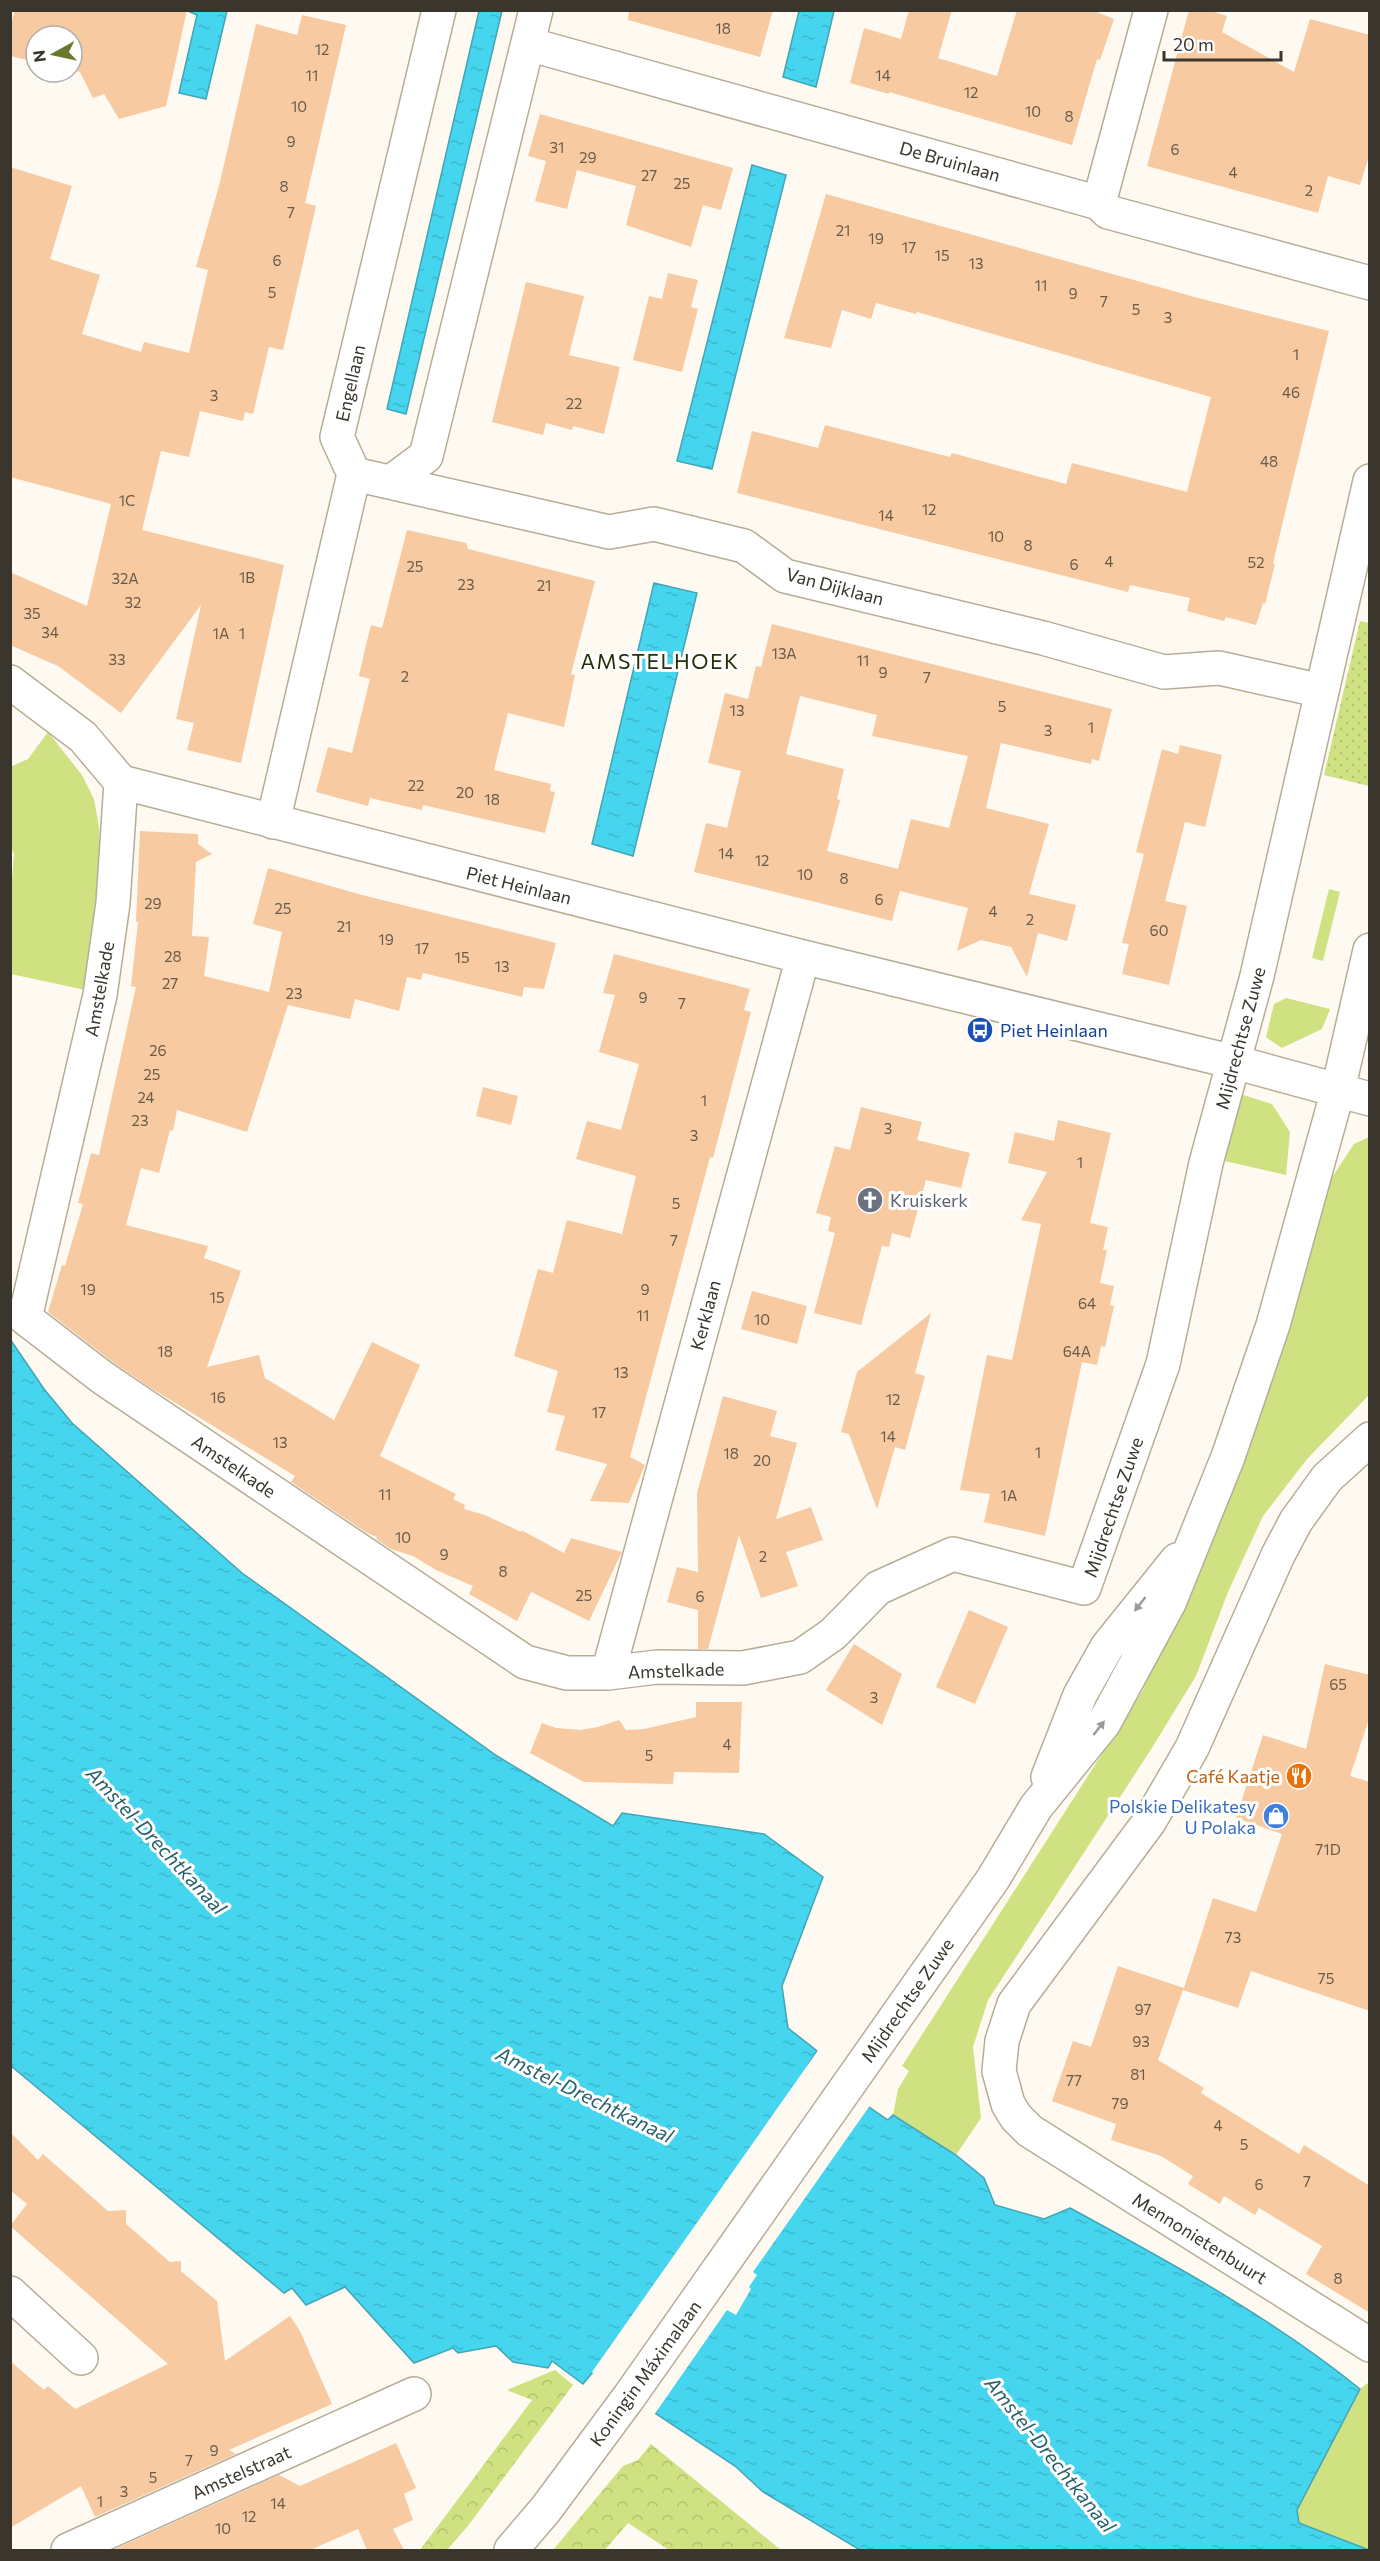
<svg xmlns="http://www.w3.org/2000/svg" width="1380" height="2561" font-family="Commissioner,sans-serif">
<defs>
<pattern id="forest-crowns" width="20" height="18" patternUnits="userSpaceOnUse" patternTransform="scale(1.5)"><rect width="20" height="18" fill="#cfe181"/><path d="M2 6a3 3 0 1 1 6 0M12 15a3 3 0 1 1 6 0" fill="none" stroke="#b2c270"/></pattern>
<pattern id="park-dots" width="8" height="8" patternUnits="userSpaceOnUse" patternTransform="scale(1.5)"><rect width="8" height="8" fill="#cfe181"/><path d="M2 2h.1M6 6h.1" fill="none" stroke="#b2c270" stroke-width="1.8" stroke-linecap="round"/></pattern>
<pattern id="water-ripples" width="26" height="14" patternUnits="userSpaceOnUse" patternTransform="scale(1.5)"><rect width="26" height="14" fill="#45d5ee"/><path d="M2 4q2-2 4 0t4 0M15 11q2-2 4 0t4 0" fill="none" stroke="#3db7cc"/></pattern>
</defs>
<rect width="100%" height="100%" fill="#fefaf1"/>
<path fill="#cfe181" d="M48,732l34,43 12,24 5,28 1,32 -10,132 -79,-17 -1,-70 4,-50 -4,-9v-78l18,-8z
M1329,889l11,3 -17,69 -11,-3z
M1286,998l44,11 -8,20 -40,19 -16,-11 8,-33z
M1240,1094l32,10 18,28 -4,43 -61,-14z
M1369,1137v258l-62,64 -44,57 -35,76 -32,84 -46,75 -162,249 -15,47 8,71 -25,37 -63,-40 5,-26 11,-18 -7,-5 241,-376 125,-297 61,-211 25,-38z
M1368,2383l2,1 -1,166 -70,-27 -2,-13 63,-121z"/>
<path fill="url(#forest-crowns)" d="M555,2370l18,15 -106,142 -20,23h-27l112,-150 -25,-10z
M651,2444l130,106h-112l-41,-27 -23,27h-52l70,-84 15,-6z"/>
<path fill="url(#park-dots)" d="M1360,621l9,2v163l-45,-11z"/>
<path fill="url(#water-ripples)" stroke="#42a5b4" stroke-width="1.5" d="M188,11h39l-21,88 -27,-6 18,-78z
M479,11h23l-96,403 -19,-5z
M799,11h35l-18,76 -33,-10z
M752,165l34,10 -74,294 -35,-8z
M654,583l43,10 -64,263 -41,-12z
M10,1339l34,50 28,34 170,150 255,183 116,70 9,-13 142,21 59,43 -41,109 6,42 29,23 -9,14 80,55 5,-5 63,40 28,23 11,27 49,14 26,-11c98,53 204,111 290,181l-63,121 2,13 70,27h-509l-97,-58 -28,-26 -142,-94 -10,12 -31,-23 -4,7 -35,-6 -17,-16 -38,7 -5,-5 -39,15 -69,-76 -39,18 -14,-17 -8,5 -273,-227z"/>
<path fill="#fefaf1" d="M819,2049l1,4 -8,11 59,40 -118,168 4,3 -8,12 2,2 -15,26 -9,-5 -73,105 -53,-34 -9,-9z"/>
<path fill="#f7caa1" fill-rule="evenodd" d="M15,10h172l-21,96 -47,13 -15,-25 -11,4 -13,-26 -8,-2v-34h-36v26l-26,-6v-28z
M629,10h144l-13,47 -132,-37z
M909,10h43l-14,48 59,18 20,-66h75l22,9 -14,41 -3,-1 -25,86 -183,-53v2l-39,-11 14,-55 37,11z
M1189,10h19l19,6 -5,16 72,40 16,-53 60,16v118l-10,32 -32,-9 -10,37 -171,-47z
M302,15l44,10 -41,178 11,3 -33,144 -14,-3 -16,67 -8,-2 -2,9 -43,-10 -11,46 -28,-6 -19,79 142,35 -43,198 -54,-13 7,-27 -18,-4 25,-114 -80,108 -63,-47 -48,-21v-73l77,34 24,-102 -101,-27v-310l62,19 -22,73 50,16 -18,59 59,18 3,-10 45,11 19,-83 -12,-3 24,-85 36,-158 41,11z
M540,114l193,54 -12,42 -18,-5 -12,42 -65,-22 10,-39 -59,-16 -10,39 -32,-8 11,-40 -18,-5z
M826,194l376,105 127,32 -51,211 -5,22h2l-10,40 -2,-1 -7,22 -30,-8 -2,4 -37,-10 3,-13 -60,-13 -2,7 -391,-99 15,-62 66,17 7,-23 125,32 2,-4 114,31 6,-21 115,29 24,-95 -294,-85 -1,2 -40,-11 -5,16 -29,-9 -11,38 -47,-10z
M668,273l30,7 -7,27 7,2 -16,63 -49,-12 16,-64 13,3z
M526,282l58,14 -15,59 51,12 -16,67 -31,-8 -1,4 -26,-7 -3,12 -51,-13z
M407,530l59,13 2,6 127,32 -24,93 4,1 -11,52 -56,-14 -14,57 57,14 -1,7 5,1 -10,41 -122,-28 -1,5 -52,-12 -2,8 -52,-14 12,-45 24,6 18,-74 -11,-3 6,-27 6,-24 11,3z
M772,624l340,85 -13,52 -7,-2 -1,5 -90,-21 -15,65 63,16 -20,70 47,11 -9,36 -29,-8 -11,44 -16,-30 -30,-7 -24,11 11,-43 -68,-17 -8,30 -198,-49 12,-49 21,5 14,-57 -33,-8 17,-70 23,6 8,-33 5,1zM800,696l77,19 -5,21 96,20 -19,72 -38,-9 -13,50 -71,-18 13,-51 -3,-1 7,-30 -58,-15z
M1180,745l42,10 -17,72 -20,-5 -20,79 22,5 -18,79 -47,-11 7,-30 -7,-1 22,-89 -8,-2 26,-103 16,5z
M140,831l58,3v10l14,10 -16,8 -4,74 17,1 -5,39 65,16 13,-60 -29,-8 15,-56 94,27 194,48 -12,46 -20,-2 -2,10 -99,-24 -2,7 -14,-3 -8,34 -44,-12 -5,20 -62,-14 -41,127 -70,-22 -4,21 -3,-1 -11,43 -18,-5 -15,57 82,21 -4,12 37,13 -34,96 52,-12 6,23 69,42 38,-78 48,23 -40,91 76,38 -3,5 12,6 -1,4 21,6 36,17v-2l43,23 7,-15 51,14 -33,69 -58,-29 -14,29 -48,-27 4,-8 -37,-16 -23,-14 -22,-7 -15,-10 1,-2 -10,-4 -76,-51 4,-6 -144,-88 -37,-25 -66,-51 14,-47 3,1 18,-62 -5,-1 13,-50 8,2 37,-168 -5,-1 7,-64h-2z
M614,954l136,35 -6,21 7,2 -38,146 -3,-1 -80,300 15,8 -16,38 -39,-2 17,-37 -52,-14 10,-34 -18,-4 11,-41 -44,-15 24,-87 15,4 14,-53 55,14 14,-58 -60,-17 11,-38 34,9 18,-66 -40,-12 16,-57 -12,-2z
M483,1087l35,9 -7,29 -35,-9z
M861,1107l61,15 -5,18 53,13 -9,35 -35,-8 -16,58 -18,-5 -3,14 -7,-1 -21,79 -47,-12 21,-80 -7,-2 3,-14 -15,-4 19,-67 15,4z
M1058,1120l53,13 -21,90 18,4 -5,23h4l-7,33 14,3 -4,19 4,1 -9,41 -4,-1 -4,19 -15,-3 -37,174 -61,-14 6,-28 -30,-4 27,-135 25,5 29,-136 -20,-4 26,-48 -39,-9 7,-31 39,9z
M752,1291l55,15 -10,38 -56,-15z
M931,1313l-16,60 10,3 -20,74 -10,-3 -18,62 -28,-75 -8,-2 16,-60z
M723,1396l54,15 -7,25 27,7 -21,76 35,-12 12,33 -37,12 12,34 -37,12 -22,-63 -31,114h-10v-39l-31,-8 10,-35 21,5 -1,-79z
M969,1610l39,17 -33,77 -39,-17z
M854,1644l48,30 -20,51 -56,-35z
M1325,1664l45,11v41l-20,60 20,6v229l-119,-40 -13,37 -55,-18 -25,70 46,28 -3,5 98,61 5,-9 66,41v127l-64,-39 16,-28 -63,-38 -4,7 -31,-19 -4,8 -32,-20 5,-8 -32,-20 -50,-16 5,-16 -64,-23 21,-60 18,6 27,-81 66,22 29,-90 43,14 26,-78 -46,-16 27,-83 43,14z
M696,1702h46l-3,71 -65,-1 -1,12 -89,-2 -54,-29 12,-30 14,5 24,2 18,-3 21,-7 7,10 18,-1 52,-12z
M10,2132l28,28 5,-6 65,57 18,-1v14l44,38 11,-1v10l36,30 8,60 65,-45 10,15 32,73 -103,46 7,4 -141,63 -14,-31 -71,42v-167l34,29 4,-4 27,23 93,-45 -158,-138 17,-22 -17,-14z
M396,2443l20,45 -12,6 9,26 -20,9 11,21h-37l-9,-21 -48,21h-197l166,-75 21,11z"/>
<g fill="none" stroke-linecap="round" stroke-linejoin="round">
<defs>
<path id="minor" d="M528,44l571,159 9,9 262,71
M1099,203l52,-193
M354,474l255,58 45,-8 90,22 41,30 258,62 121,34 55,-4 103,23
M391,482l35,-26 110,-446
M10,682l73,55 38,45 -8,121 -13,92 -75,323 78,60 422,284 42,11h41l49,-6 86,1 57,-11 33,-23 45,-46 75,-34 131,34 79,-224 43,-201 51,-187 113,-495
M121,782l682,175 431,105 136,37
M273,822l81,-348 -17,-37 102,-427
M1370,1439l-43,39 -31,43 -18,34 -86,193 -43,74 -135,182 -12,37 -3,30 9,33 8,13 14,14 340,214
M608,1673l195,-716
M1048,1777l32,-82 27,-48 70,-87
M10,2293l71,65
M68,2550l346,-156
M511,2550l35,-41 83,-112 364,-518 43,-72 68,-84 65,-120 59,-146 45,-132 65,-235 32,-140"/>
</defs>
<use href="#minor" stroke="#b7ad97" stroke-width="36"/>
<use href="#minor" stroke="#fff" stroke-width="33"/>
</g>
<defs><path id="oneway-solid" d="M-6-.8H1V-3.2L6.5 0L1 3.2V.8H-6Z" transform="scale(1.5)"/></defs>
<g fill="#9c9a96">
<use href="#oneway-solid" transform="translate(1140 1604) rotate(128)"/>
<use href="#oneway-solid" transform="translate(1099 1728) rotate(-52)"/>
</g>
<defs>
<symbol id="bus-disc" viewBox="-11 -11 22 22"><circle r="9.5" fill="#1a4fb4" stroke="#fff"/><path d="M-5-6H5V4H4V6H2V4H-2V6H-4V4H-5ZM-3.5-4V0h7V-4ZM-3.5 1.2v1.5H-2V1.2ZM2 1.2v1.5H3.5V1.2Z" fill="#fff"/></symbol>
<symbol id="church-disc" viewBox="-11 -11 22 22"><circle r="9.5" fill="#6b7280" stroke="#fff"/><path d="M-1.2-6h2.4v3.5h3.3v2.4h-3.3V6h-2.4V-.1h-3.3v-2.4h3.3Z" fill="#fff"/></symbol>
<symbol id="restaurant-disc" viewBox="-11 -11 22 22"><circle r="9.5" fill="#e8710a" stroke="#fff"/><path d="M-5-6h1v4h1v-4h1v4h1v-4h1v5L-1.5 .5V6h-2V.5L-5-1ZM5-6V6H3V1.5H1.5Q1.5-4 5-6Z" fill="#fff"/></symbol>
<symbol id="shop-disc" viewBox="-11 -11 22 22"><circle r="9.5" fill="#3f7fe0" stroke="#fff"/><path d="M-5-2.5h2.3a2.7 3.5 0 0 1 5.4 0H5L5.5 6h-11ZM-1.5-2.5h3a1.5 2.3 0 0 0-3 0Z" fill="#fff"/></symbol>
</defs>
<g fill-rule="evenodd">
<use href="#bus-disc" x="965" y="1015" width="30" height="30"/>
<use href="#church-disc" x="855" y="1185" width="30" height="30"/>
<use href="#restaurant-disc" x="1284" y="1761" width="30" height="30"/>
<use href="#shop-disc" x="1261" y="1801" width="30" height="30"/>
</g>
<g text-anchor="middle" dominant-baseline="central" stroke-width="6" stroke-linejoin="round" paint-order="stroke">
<g font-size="15" fill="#695b4a">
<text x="723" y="28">18</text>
<text x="322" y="49">12</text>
<text x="312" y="75">11</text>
<text x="883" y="75">14</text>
<text x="971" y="92">12</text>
<text x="299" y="106">10</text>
<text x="1033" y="111">10</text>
<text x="1069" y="116">8</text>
<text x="291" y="141">9</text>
<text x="557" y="147">31</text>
<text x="1175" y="149">6</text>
<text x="588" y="157">29</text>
<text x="1233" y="172">4</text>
<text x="649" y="175">27</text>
<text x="682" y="183">25</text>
<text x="284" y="186">8</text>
<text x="1309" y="190">2</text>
<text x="291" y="212">7</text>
<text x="843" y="230">21</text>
<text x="876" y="238">19</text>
<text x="909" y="247">17</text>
<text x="942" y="255">15</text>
<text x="277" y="260">6</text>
<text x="976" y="263">13</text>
<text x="1041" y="285">11</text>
<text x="272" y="292">5</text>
<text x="1073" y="293">9</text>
<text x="1104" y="301">7</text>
<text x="1136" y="309">5</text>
<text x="1168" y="317">3</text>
<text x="1296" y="354">1</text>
<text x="1291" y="392">46</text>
<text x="214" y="395">3</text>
<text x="574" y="403">22</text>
<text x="1269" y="461">48</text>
<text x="127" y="500">1C</text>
<text x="929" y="509">12</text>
<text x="886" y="515">14</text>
<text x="996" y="536">10</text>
<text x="1028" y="545">8</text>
<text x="1109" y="561">4</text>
<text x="1256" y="562">52</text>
<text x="1074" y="564">6</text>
<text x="415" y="566">25</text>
<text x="247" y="577">1B</text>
<text x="125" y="578">32A</text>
<text x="466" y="584">23</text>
<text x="544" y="585">21</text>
<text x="133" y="602">32</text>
<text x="32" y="613">35</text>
<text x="50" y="632">34</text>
<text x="221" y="633">1A</text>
<text x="242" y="633">1</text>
<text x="784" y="653">13A</text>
<text x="117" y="659">33</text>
<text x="863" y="660">11</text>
<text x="883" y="672">9</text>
<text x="405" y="676">2</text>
<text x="927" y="677">7</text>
<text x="1002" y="706">5</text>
<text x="737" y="710">13</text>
<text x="1091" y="727">1</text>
<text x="1048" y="730">3</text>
<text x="416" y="785">22</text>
<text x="465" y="792">20</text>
<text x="492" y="799">18</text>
<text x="726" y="853">14</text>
<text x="762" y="860">12</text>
<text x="805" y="874">10</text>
<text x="844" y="878">8</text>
<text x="879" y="899">6</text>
<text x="153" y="903">29</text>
<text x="283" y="908">25</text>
<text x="993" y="911">4</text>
<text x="1030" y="919">2</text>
<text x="344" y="926">21</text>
<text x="1159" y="930">60</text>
<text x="386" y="939">19</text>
<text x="422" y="948">17</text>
<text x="173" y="956">28</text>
<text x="462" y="957">15</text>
<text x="502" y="966">13</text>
<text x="170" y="983">27</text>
<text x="294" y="993">23</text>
<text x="643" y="997">9</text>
<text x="682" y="1003">7</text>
<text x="158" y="1050">26</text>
<text x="152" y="1074">25</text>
<text x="146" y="1097">24</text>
<text x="704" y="1100">1</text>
<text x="140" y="1120">23</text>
<text x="888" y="1128">3</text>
<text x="694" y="1135">3</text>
<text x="1080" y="1162">1</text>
<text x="676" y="1203">5</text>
<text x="674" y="1240">7</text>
<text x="88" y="1289">19</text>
<text x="645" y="1289">9</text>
<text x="217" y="1297">15</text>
<text x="1087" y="1303">64</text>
<text x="643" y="1315">11</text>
<text x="762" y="1319">10</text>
<text x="165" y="1351">18</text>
<text x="1077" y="1351">64A</text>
<text x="621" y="1372">13</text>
<text x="218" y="1397">16</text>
<text x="893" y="1399">12</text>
<text x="599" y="1412">17</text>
<text x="888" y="1436">14</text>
<text x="280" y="1442">13</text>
<text x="1038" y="1452">1</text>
<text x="731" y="1453">18</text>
<text x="762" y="1460">20</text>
<text x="385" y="1494">11</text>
<text x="1009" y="1495">1A</text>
<text x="403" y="1537">10</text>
<text x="444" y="1554">9</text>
<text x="763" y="1556">2</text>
<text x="503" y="1571">8</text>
<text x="584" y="1595">25</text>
<text x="700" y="1596">6</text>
<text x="1338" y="1684">65</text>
<text x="874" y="1697">3</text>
<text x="727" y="1744">4</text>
<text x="649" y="1755">5</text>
<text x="1328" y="1849">71D</text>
<text x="1233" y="1937">73</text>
<text x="1326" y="1978">75</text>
<text x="1143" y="2009">97</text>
<text x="1141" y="2041">93</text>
<text x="1138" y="2074">81</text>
<text x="1074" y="2080">77</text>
<text x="1120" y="2103">79</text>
<text x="1218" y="2125">4</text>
<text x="1244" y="2144">5</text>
<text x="1307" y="2181">7</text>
<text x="1259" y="2184">6</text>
<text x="1338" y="2278">8</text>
<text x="214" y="2450">9</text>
<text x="189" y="2460">7</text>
<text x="153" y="2477">5</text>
<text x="124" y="2491">3</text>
<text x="100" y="2501">1</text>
<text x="278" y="2503">14</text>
<text x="249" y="2516">12</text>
<text x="223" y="2528">10</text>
</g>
<g font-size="18" fill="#3a362d" stroke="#fff">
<text transform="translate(950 161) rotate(16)">De Bruinlaan</text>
<text transform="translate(350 383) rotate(-77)">Engellaan</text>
<text transform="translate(835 586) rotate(15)">Van Dijklaan</text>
<text transform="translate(519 885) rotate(14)">Piet Heinlaan</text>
<text transform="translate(99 989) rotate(-80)">Amstelkade</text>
<text transform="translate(1240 1038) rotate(-75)">Mijdrechtse Zuwe</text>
<text transform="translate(705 1315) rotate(-75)">Kerklaan</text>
<text transform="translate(234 1466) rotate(34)">Amstelkade</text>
<text transform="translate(1113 1507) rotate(-71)">Mijdrechtse Zuwe</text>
<text transform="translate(676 1670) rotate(-2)">Amstelkade</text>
<text transform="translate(907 2000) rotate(-55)">Mijdrechtse Zuwe</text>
<text transform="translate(1200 2238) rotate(32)">Mennonietenbuurt</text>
<text transform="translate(645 2373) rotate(-54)">Koningin Máximalaan</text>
<text transform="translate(241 2472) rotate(-24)">Amstelstraat</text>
</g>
<g font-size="18" fill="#164399" stroke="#fff" text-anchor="start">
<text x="1000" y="1030">Piet Heinlaan</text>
</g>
<g font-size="18" fill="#5b616d" stroke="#fff" text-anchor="start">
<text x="890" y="1200">Kruiskerk</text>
</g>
<g font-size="18" fill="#c56008" stroke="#fff" text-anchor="end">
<text x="1280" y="1776">Café Kaatje</text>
</g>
<g font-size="18" fill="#366cbe" stroke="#fff" text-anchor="end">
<text x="1256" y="1806">Polskie Delikatesy<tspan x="1256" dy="21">U Polaka</tspan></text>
</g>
<g font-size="20" font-style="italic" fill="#28616c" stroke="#fff">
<text transform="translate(157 1840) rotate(47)">Amstel-Drechtkanaal</text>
<text transform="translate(585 2094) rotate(26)">Amstel-Drechtkanaal</text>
<text transform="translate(1051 2454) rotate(51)">Amstel-Drechtkanaal</text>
</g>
<g font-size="21" letter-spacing="1.5" fill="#262f08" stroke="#fff">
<text x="660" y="660">AMSTELHOEK</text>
</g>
</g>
<rect width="1380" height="2561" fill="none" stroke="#3a362d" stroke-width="24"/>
<g transform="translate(54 54) rotate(262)"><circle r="28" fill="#ffffff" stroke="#b0afab" stroke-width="1.5"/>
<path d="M0-4.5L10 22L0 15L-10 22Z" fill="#687a29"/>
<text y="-9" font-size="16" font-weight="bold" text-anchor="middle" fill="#3a362d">N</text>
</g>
<path d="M1164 51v9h117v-9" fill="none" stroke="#3a362d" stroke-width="3"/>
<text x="1173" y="51" font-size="18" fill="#3a362d" stroke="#ffffff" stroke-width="4.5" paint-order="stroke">20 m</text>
</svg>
